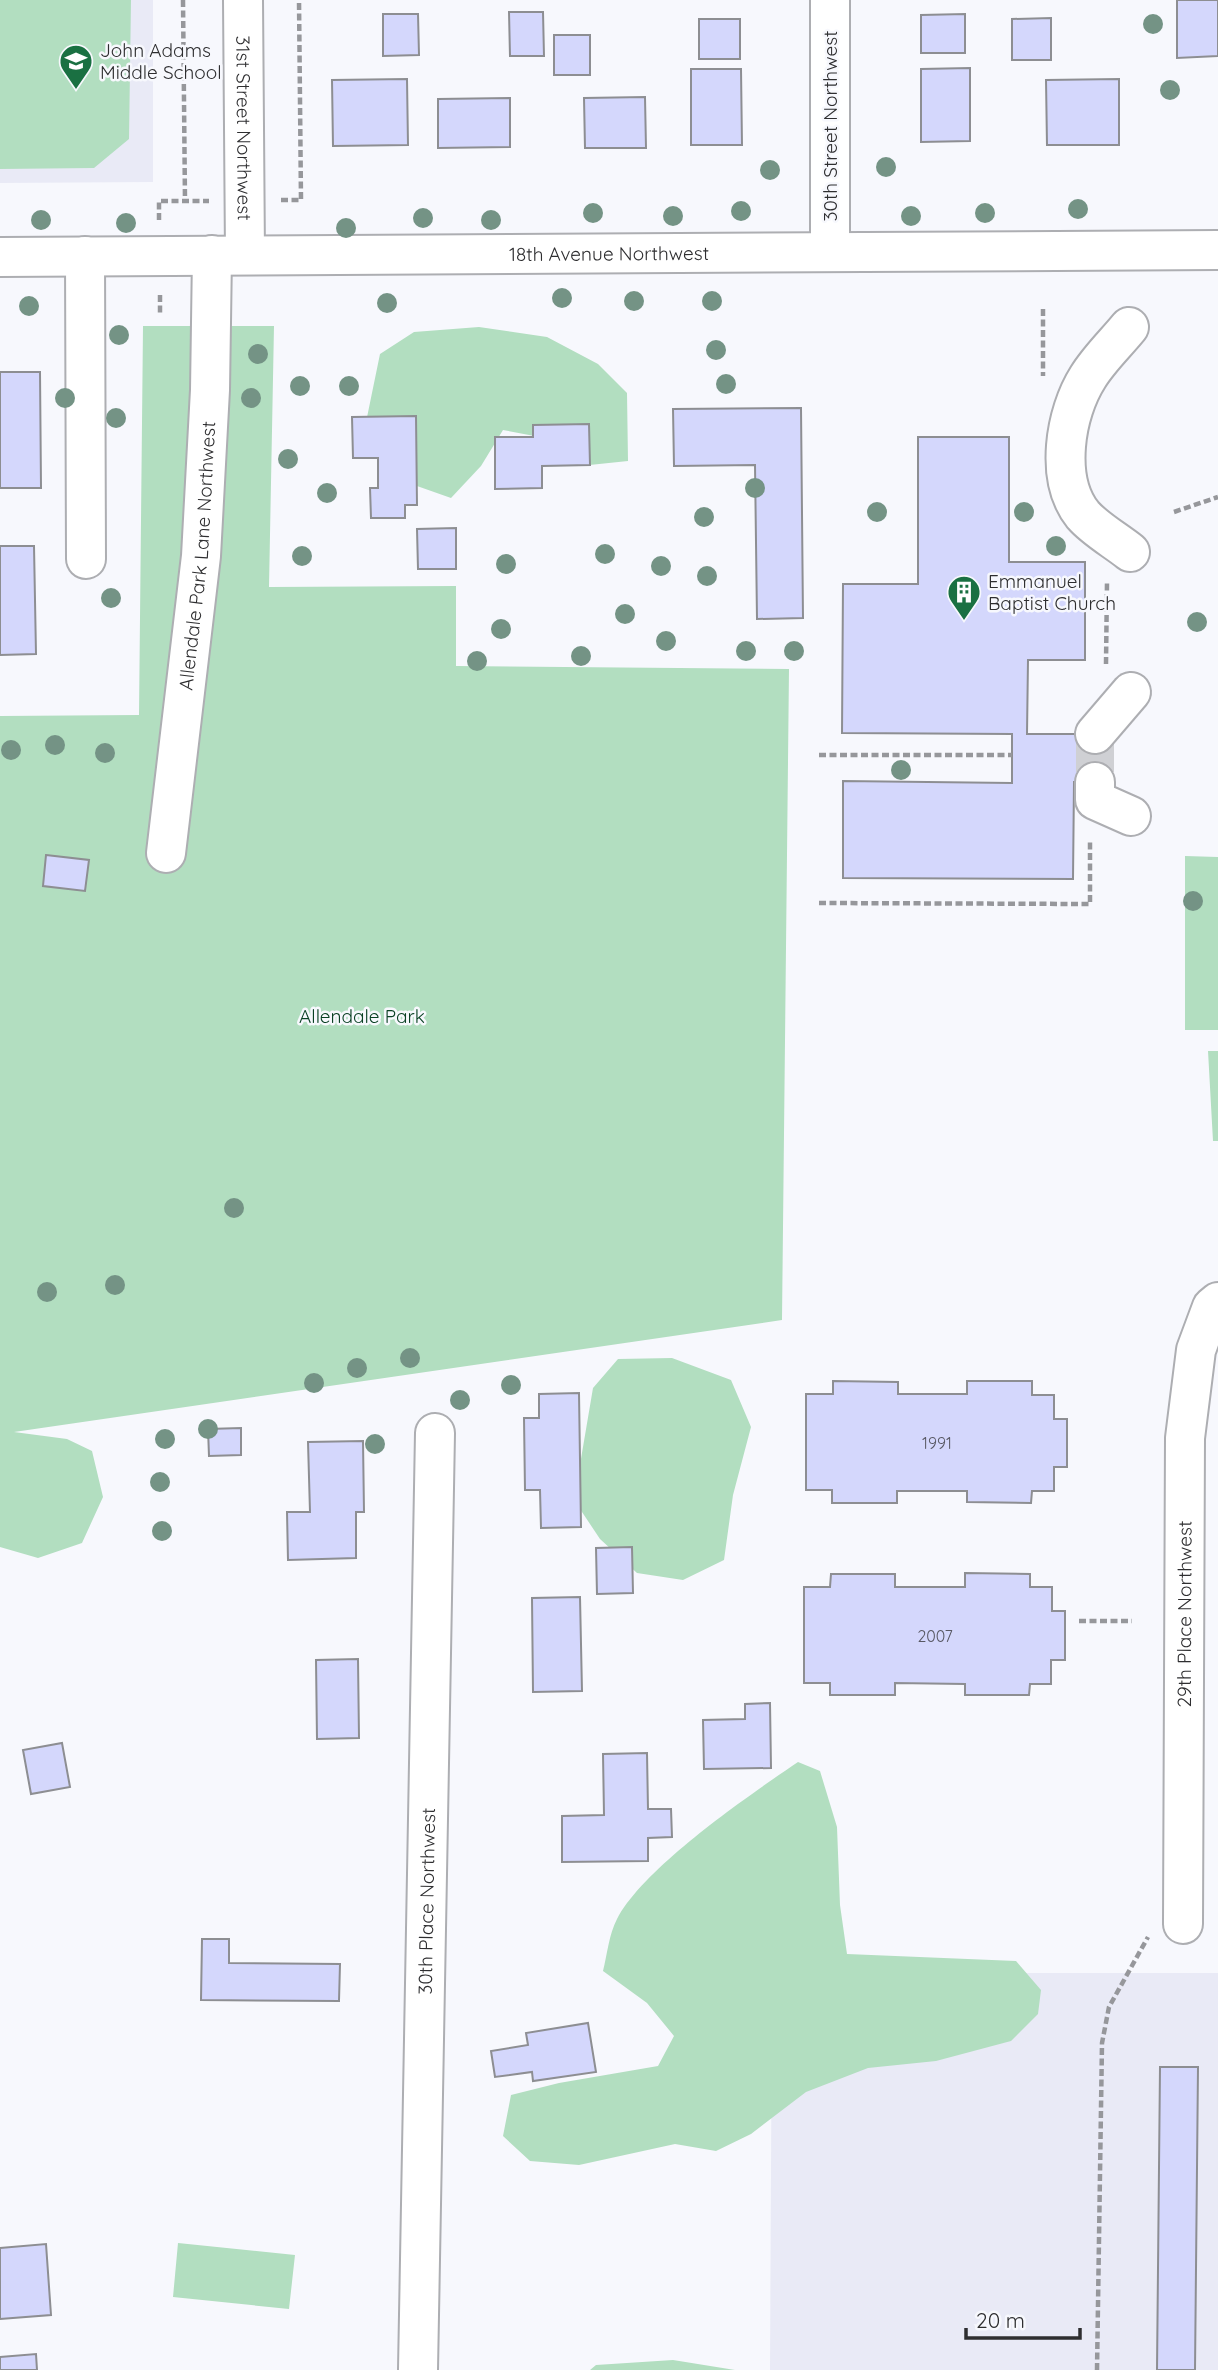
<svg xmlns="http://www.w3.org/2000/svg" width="1218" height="2370" font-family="Quicksand,sans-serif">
<rect width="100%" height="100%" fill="#f7f8fd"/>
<path fill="#e9eaf6" d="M0,0h153v182l-153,1z
M772,1973h446v397h-448z"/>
<path fill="#b2dec0" d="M0,0h131l-2,139 -35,29 -94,1z
M143,326h131l-5,261 187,-1v80l333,3 -7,651 -768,112 53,7 25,12 11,46 -21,46 -44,15 -38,-11v-831l139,-1z
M479,327l68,10 51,27 29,29 1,68 -48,5 -30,-27 -47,-9 -22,36 -30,32 -34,-12 -52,-59 15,-73 34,-22z
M1185,856l33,1v173h-33z
M1208,1051h10v90h-5z
M672,1358l59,22 20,47 -18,68 -9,65 -41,20 -46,-7 -37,-34 -26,-39 19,-112 25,-29z
M798,1762l22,9 17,56 3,78 7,49 169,7 25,29 -3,24 -27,27 -75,20 -68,7 -62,24 -55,42 -35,17 -41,-7 -96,21 -49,-4 -27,-25 8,-41 48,-12 99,-17 16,-30 -27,-33 -44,-32c4,-16 6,-37 14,-52 27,-52 131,-123 181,-157z
M178,2243l117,12 -6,54 -116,-12z
M673,2360l62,10h-145l6,-5z"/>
<path fill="#d4d7fc" stroke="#8d8e92" stroke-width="2" d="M1177,0h41v56l-41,2z
M509,12h34l1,44h-34z
M383,14h35l1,41 -36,1z
M965,14v39h-44v-38z
M1051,18v42h-39v-41z
M699,19h41v40h-41z
M554,35h36v40h-36z
M970,68v73l-49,1v-73z
M691,69h50l1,76h-51z
M407,79l1,66 -75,1 -1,-66z
M1119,79v66h-72l-1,-65z
M645,97l1,51h-61l-1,-50z
M510,98v49l-72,1v-49z
M0,372h40l1,116h-41z
M801,408l2,210 -46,1 -2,-154 -81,1 -1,-57z
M416,416l1,89h-12v13h-34l-1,-30h8v-30h-25l-1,-41z
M589,424l1,41 -48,1v22l-47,1v-52h38v-12z
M918,437h91v125h76v98h-57l-1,74h78v48h-31l-1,97 -230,-1v-97l169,2v-49l-170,-1 1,-149h75z
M456,528v41h-38l-1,-40z
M0,546h34l2,108 -36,1z
M46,855l43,5 -4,31 -42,-5z
M833,1381l65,1v12h69v-13h65v14h22v24h13v48h-13v24h-22l-1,12 -64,-1v-11h-70v12h-65v-13h-26v-96h27z
M579,1393l2,134 -40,1 -1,-38h-15l-1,-72h15v-24z
M241,1428v27l-32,1 -1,-27z
M363,1441l1,71h-8v46l-68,2 -1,-48h23l-2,-70z
M632,1547l1,46 -36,1 -1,-46z
M965,1573l65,1v13h22v24h13v49h-14v24h-21l-1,11h-64v-11l-70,-1v12h-65v-12h-26v-96h26l1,-13h64v13h70z
M580,1597l2,94 -49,1 -1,-94z
M358,1659l1,79 -42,1 -1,-79z
M770,1703l1,65 -67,1 -1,-49 42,-1v-15z
M62,1743l8,44 -39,7 -8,-44z
M647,1753l1,56h23l1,28 -24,1v23l-86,1v-46l42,-1 -1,-61z
M202,1939h27v24l111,1 -1,37 -138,-1z
M588,2023l8,49 -63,9 -1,-9 -37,5 -4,-26 37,-6 -2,-12z
M1160,2067h38l-3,303h-38z
M46,2244l5,71 -51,4v-71z
M36,2354l1,16h-37v-13z"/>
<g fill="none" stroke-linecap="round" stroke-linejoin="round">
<path stroke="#cfd0d4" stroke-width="38" stroke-dasharray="38 19" stroke-linecap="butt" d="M1095,734v48"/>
<defs>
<g id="minor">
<path id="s1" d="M243,0l2,255"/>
<path d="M830,0v252"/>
<path d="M85,256l1,303"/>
<path d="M1129,327c-13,16 -30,32 -41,50 -23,36 -34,102 -5,138 12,14 32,25 47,37"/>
<path d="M1095,734l36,-42"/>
<path d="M1095,782v18l36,16"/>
<path id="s2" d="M166,853l35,-297 9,-166 2,-135"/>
<path id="s3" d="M1183,1924l2,-486 11,-88 16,-43 6,-5"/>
<path id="s4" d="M418,2370l17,-937"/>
</g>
<g id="major">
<path id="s5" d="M0,257l1218,-7"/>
</g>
</defs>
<use href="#minor" stroke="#adaeb2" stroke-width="42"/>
<use href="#major" stroke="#adaeb2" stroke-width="42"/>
<path stroke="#96979b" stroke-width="4.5" stroke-dasharray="7 3.5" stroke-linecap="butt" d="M183,0l2,201
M281,200h20l-2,-200
M159,220v-19h50
M160,295v20
M1043,309v67
M1174,512l44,-15
M1106,664l1,-82
M819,755h193
M819,903l271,1v-65
M1079,1621h53
M1097,2370l5,-327 7,-36 39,-70"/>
<use href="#minor" stroke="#fff" stroke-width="38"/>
<use href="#major" stroke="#fff" stroke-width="38"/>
</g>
<g fill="#749385">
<circle cx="1153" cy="24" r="10"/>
<circle cx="1170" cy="90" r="10"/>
<circle cx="886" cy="167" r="10"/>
<circle cx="770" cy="170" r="10"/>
<circle cx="1078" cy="209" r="10"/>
<circle cx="741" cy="211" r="10"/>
<circle cx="593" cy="213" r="10"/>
<circle cx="985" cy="213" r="10"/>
<circle cx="673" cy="216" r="10"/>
<circle cx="911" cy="216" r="10"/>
<circle cx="423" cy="218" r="10"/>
<circle cx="41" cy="220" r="10"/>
<circle cx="491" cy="220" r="10"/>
<circle cx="126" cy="223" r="10"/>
<circle cx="346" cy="228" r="10"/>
<circle cx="562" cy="298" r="10"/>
<circle cx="634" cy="301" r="10"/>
<circle cx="712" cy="301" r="10"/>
<circle cx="387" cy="303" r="10"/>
<circle cx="29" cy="306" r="10"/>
<circle cx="119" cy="335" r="10"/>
<circle cx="716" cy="350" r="10"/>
<circle cx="258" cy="354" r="10"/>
<circle cx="726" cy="384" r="10"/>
<circle cx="300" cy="386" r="10"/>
<circle cx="349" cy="386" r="10"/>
<circle cx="65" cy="398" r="10"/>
<circle cx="251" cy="398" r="10"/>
<circle cx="116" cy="418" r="10"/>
<circle cx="288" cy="459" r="10"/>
<circle cx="755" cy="488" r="10"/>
<circle cx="327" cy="493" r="10"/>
<circle cx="877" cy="512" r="10"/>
<circle cx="1024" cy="512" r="10"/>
<circle cx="704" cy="517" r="10"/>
<circle cx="1056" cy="546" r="10"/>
<circle cx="605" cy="554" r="10"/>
<circle cx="302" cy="556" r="10"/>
<circle cx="506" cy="564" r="10"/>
<circle cx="661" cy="566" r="10"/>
<circle cx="707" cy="576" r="10"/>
<circle cx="111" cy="598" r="10"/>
<circle cx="625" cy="614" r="10"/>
<circle cx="1197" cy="622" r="10"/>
<circle cx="501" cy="629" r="10"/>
<circle cx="666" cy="641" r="10"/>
<circle cx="746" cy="651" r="10"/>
<circle cx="794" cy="651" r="10"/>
<circle cx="581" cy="656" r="10"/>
<circle cx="477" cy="661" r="10"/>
<circle cx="55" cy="745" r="10"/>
<circle cx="11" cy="750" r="10"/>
<circle cx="105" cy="753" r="10"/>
<circle cx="901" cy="770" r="10"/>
<circle cx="1193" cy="901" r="10"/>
<circle cx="234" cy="1208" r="10"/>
<circle cx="115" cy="1285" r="10"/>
<circle cx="47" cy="1292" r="10"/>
<circle cx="410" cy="1358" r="10"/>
<circle cx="357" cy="1368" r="10"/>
<circle cx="314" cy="1383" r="10"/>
<circle cx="511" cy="1385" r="10"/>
<circle cx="460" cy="1400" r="10"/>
<circle cx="208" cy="1429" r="10"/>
<circle cx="165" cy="1439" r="10"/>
<circle cx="375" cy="1444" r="10"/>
<circle cx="160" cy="1482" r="10"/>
<circle cx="162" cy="1531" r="10"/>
</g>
<defs>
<symbol id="school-pin" viewBox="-11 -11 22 30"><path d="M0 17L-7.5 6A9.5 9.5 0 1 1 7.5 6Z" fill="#1a7042" stroke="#f7f8fd"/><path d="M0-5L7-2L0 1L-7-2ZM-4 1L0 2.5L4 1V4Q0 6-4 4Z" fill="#fff"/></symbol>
<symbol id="building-pin" viewBox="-11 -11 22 30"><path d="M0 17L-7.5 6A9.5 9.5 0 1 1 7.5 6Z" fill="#1a7042" stroke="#f7f8fd"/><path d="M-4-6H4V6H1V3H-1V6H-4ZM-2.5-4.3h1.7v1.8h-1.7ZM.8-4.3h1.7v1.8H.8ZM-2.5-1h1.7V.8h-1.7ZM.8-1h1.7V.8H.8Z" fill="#fff"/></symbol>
</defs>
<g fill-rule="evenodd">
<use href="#school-pin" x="57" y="42" width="38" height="52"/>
<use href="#building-pin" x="945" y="573" width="38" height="52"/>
</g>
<g text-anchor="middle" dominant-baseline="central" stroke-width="5" stroke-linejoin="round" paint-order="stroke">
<g font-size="16" fill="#585863">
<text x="937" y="1443">1991</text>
<text x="935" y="1636">2007</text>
</g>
<g font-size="19" fill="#2e2e30" stroke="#f7f8fd" text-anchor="start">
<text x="100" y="50">John Adams<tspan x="100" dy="22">Middle School</tspan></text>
<text x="988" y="581">Emmanuel<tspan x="988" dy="22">Baptist Church</tspan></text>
</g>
<g font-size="19" fill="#2e2e30" stroke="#f7f8fd">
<text transform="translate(830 126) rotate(-90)">30th Street Northwest</text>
<text stroke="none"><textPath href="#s1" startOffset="128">31st Street Northwest</textPath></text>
<text stroke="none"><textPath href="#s5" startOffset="609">18th Avenue Northwest</textPath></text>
<text stroke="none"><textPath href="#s2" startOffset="299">Allendale Park Lane Northwest</textPath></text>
<text stroke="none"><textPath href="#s3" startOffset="310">29th Place Northwest</textPath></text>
<text stroke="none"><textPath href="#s4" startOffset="469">30th Place Northwest</textPath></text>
</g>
<g font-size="19" fill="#094023" stroke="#f7f8fd">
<text x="362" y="1016">Allendale Park</text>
</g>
</g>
<path d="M966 2328v10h114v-10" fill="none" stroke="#2e2e30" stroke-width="3.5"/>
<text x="976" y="2328" font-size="21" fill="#2e2e30" stroke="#f7f8fd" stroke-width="5" paint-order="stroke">20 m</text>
</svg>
